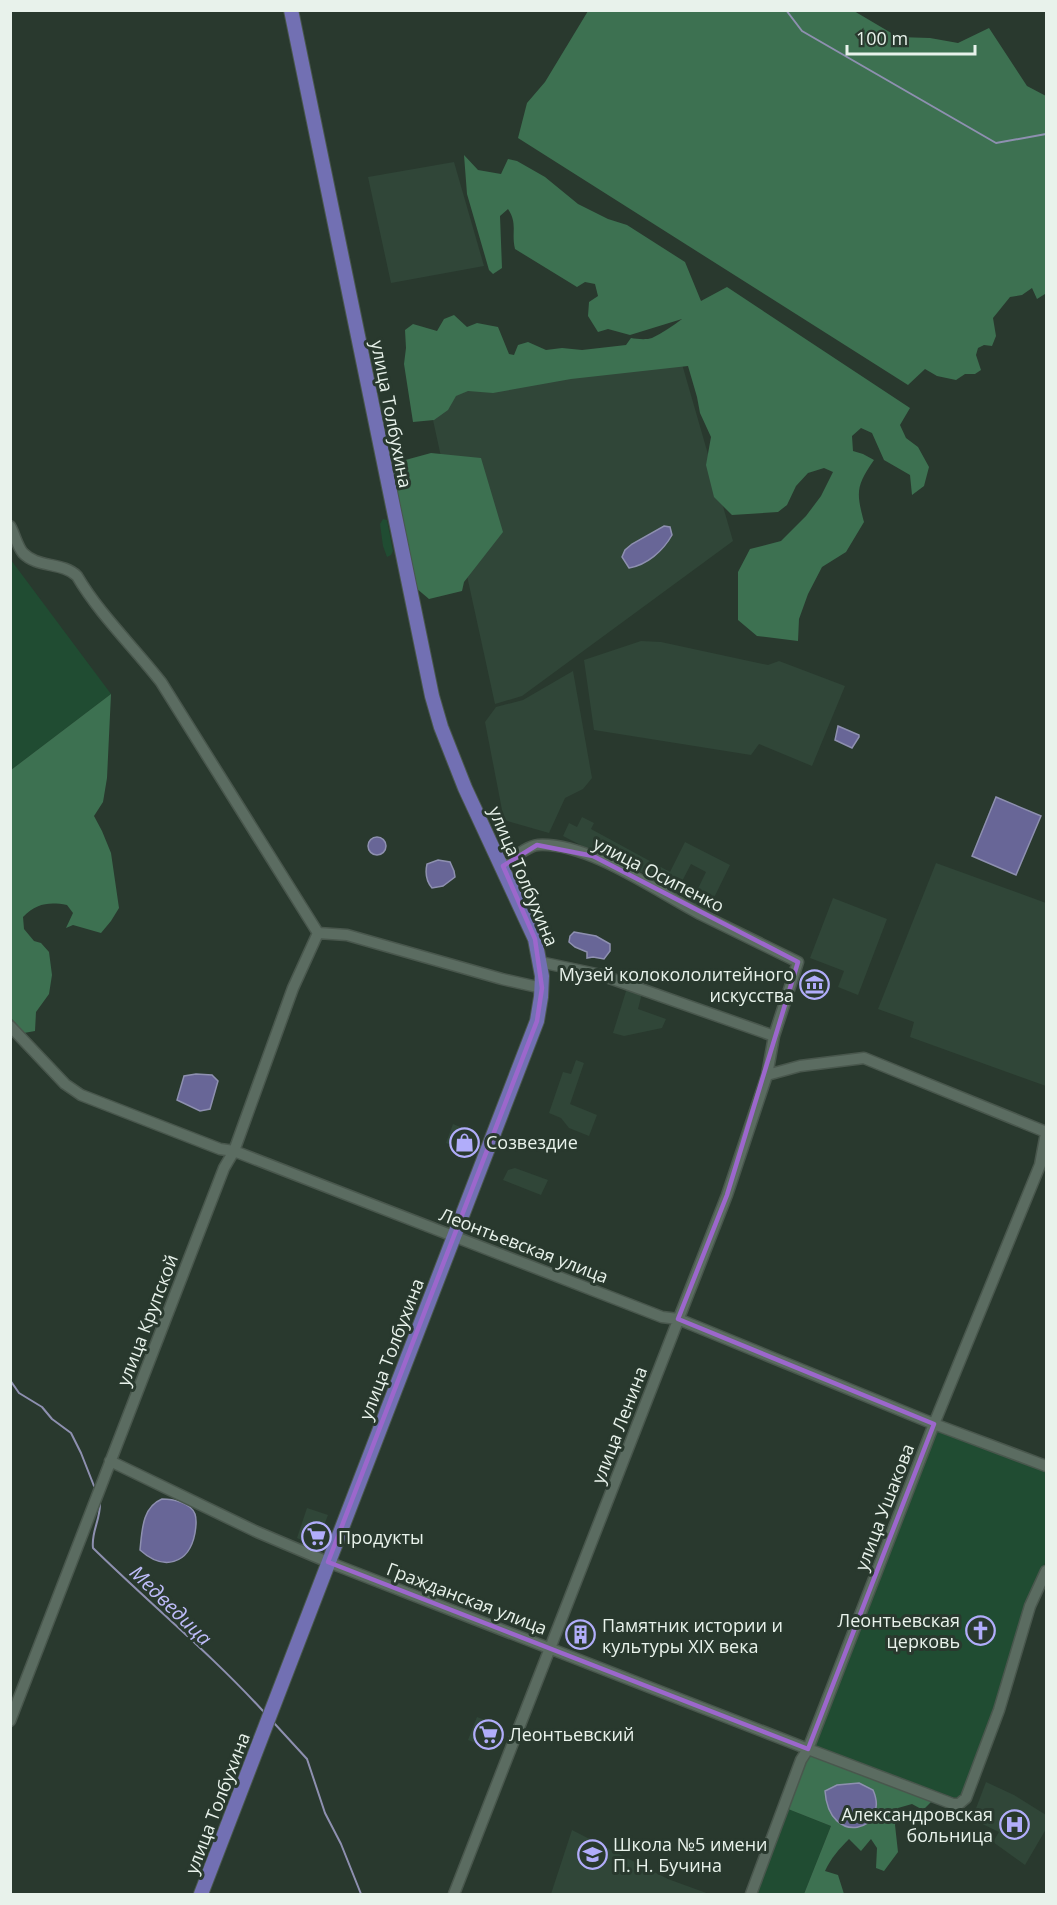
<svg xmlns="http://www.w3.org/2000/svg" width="1057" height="1905" font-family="'Open Sans',sans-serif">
<rect width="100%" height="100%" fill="#29392e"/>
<path fill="#304638" d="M454,162l30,104 -93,17 -23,-106z
M682,364l51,177 -211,155 -27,8 -69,-316z
M641,641l20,1 107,23 11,-4 66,25 -33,80 -53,-22 -8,11 -157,-25 -10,-70z
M573,671l19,107 -9,11 -18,9 -16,35 -45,-13 -19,-98 11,-15 27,-7z
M582,817l12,6 -3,6 79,43 15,-30 45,23 -23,47 -16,-9 15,-31 -15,-8 -14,27 -76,-40 -3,3 -35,-18 6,-13 8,4z
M936,863l110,40v183l-136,-49 4,-15 -36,-13z
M833,898l54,21 -29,76 -20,-8 6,-16 -34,-13z
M627,988l15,5 -4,16 28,10 -4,9 -38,8 -11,-3z
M576,1060l8,3 -14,41 27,11 -8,21 -20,-8 -8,-10 -12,-5 14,-41 8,2z
M453,1124l22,9 -7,18 -22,-8z
M515,1168l33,12 -7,15 -38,-15 5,-10z
M307,1508l21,7 -12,31 -19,-8z
M477,1717l26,10 -9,23 -26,-10z
M986,1782l28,13 32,20v14l-21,36 -32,-23 6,-10 -27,-13z
M572,1830l96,49 41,15h-158z"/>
<path fill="#204c32" d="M383,519l4,1 6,31 -2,4 -4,2 -4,-11 -3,-22z
M11,560l100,134 -100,76z
M937,1429l109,39v93l-22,45 -30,104 -31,82 -5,5 -3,1 -141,-52z
M788,1809l43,17 -27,68h-48z"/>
<path fill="#3d7151" d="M588,11h266l44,26 32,1 28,5 31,-15 38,58 19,10v199l-1,-1 -8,5 -5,-11 -10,7 -12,2 -17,21 3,18 -4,10 -8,-1 -6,3 -2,7 5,15 -6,4h-10l-9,6 -19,-4 -12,-7 -17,16 -390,-247 9,-35 18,-21z
M464,155l14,15 23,4 7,-15 9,2 28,16 33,27 30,15 19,6 58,37 16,39 26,-14 183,121 -10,17 6,13 12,9 11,20 -5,19 -12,9 -2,-20 -26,-15 -12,-27 -11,-5 -9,8 1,15 10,3 11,6c-18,26 -18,32 -10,62l-18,30 -24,15 -14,27 -9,25 -1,22 -41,-5 -19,-16v-48l12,-23 31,-8 25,-25 15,-20 12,-24 -9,-4 -16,5 -12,13 -9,19 -9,7 -46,3 -18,-18 -8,-32 5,-28 -11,-24 -3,-16 -9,-31 -117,13 -78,14 -25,-2 -12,5 -8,14 -14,10 -21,2 -9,-58 2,-16 -1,-18 8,-6 24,7 7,-12 10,-4 13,12 10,-4 21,4 11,27 5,1 4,-10 10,-3 18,8 16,-2 20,2 44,-5 5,-7c6,1 15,2 21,0 10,-5 21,-12 30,-19l-52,16 -22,-6 -10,3 -10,-16 1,-14 9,-6 -3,-12 -10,-2 -8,5 -62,-38c-4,-17 3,-25 -7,-40l-8,7 2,52 -9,6 -4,-4 -22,-76z
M431,453l50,5 22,74 -39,50 -2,9 -33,8 -13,-11 -25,-115 7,-11z
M111,694l-4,84 -4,24 -9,14 8,15 9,22 8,55 -8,13 -10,12 -28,-8 -7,3 7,-15 -6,-8c-18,-3 -30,-2 -44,12l1,12 10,12 7,2 8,9 3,23 -3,19 -13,18 -1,19 -11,2 -13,-15v-248z
M810,1754l123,46 -10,10 -11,-6 -14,4 -3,17 3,27 -14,19 -8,-3 1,-20 -6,-9 -10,12 -12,-12c-10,10 -18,19 -24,32l13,4 6,19h-40l27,-68 -43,-17 16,-44z"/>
<path fill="#686697" stroke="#8e90b0" stroke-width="1.5" d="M664,526l6,1 2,8c-9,16 -25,30 -43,33l-7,-11 3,-7 7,-6z
M838,726l21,9v2l-7,11 -17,-8z
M996,797l45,19 -25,59 -44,-19z
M368 846a9 9 0 1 1 18 0a9 9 0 1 1-18 0Z
M438,860l12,2 4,9 1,6 -12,9 -11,2c-6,-7 -7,-15 -5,-24z
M574,932l22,4 14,8v7l-6,8 -11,-2 -6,1v-6l-12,-5 -6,-5 1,-6z
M196,1074l16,1 6,6 -8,28 -10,2 -23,-11 7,-24z
M162,1499c11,0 29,4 33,15 2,6 1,13 0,19 -6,32 -32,38 -55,17 2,-19 2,-43 22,-51z
M859,1783l14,7c18,41 -44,58 -48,1l12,-6z"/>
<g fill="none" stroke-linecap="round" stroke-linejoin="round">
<path stroke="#8e90b0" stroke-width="2" d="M786,10l16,21 194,112 50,-9
M10,1380l9,13 23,14 10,12 19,14 10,20 13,33
M100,1504c0,17 -9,28 -7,44 56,55 117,105 170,163
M274,1723l33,36 18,54 16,31 20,50"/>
<defs>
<path id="minor" d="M10,526c5,9 7,20 13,27 14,15 40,9 54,23 23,39 56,70 84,106l157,251
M318,933l29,2 155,44 40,9
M540,962l61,13 173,61
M10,1026l55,58 16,11 139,54 14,2 428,166 16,2 256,105 112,42
M767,1075l33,-9 64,-8 182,74
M110,1461l145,70 73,31 480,187 145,55h6l7,-6 33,-88 31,-104 16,-35
M10,1721l214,-553 10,-17 59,-163 25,-55
M454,1894l273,-699 40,-120 7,-39 24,-74c-33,-16 -66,-32 -98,-48 -44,-23 -112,-72 -162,-69 -12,1 -26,15 -35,21
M751,1894l50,-134 7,-11 126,-325 106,-259 6,-32"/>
<path id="major" d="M201,1894l336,-873 4,-24 1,-21 -7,-37 -70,-151 -24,-61 -9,-31 -141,-686"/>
</defs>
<use href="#minor" stroke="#49574d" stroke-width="13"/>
<use href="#major" stroke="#49574d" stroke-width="16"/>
<use href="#minor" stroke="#5b6c61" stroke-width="10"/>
<use href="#major" stroke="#7270b3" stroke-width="14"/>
</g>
<path fill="none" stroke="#9c67cc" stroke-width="4.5" stroke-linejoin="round" d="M537,845l56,11 205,106 -71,233 -49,124 256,105 -126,325 -480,-187 209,-541 5,-33 -7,-49 -32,-73z"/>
<defs>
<symbol id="museum-ring" viewBox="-11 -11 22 22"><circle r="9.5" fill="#29392e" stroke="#b1adfa" stroke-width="1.5"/><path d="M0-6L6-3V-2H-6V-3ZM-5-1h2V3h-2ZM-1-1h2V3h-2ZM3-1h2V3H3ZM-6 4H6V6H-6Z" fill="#b1adfa"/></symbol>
<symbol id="shop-ring" viewBox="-11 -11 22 22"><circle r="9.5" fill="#29392e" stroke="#b1adfa" stroke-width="1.5"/><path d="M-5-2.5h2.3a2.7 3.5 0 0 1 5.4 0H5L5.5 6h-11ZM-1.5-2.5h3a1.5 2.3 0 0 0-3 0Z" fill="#b1adfa"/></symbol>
<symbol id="supermarket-ring" viewBox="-11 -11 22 22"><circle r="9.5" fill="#29392e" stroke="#b1adfa" stroke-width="1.5"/><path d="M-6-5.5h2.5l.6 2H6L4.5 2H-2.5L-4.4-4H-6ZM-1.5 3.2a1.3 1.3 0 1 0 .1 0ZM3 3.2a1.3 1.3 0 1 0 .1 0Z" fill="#b1adfa"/></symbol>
<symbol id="church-ring" viewBox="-11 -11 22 22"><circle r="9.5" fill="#29392e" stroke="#b1adfa" stroke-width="1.5"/><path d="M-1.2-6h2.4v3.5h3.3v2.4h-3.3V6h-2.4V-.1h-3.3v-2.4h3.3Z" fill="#b1adfa"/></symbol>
<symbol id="building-ring" viewBox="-11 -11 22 22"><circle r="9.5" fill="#29392e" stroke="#b1adfa" stroke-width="1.5"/><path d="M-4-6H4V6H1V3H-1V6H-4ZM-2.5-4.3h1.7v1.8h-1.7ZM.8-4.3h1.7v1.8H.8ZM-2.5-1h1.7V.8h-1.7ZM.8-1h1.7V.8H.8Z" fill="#b1adfa"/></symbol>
<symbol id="hospital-ring" viewBox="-11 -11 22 22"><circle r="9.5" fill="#29392e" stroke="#b1adfa" stroke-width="1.5"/><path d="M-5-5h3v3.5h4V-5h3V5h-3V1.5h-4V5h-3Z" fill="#b1adfa"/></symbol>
<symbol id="school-ring" viewBox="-11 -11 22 22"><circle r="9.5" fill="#29392e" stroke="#b1adfa" stroke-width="1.5"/><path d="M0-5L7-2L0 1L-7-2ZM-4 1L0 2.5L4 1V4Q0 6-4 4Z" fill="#b1adfa"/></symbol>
</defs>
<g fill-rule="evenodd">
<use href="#museum-ring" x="798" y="968" width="33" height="33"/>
<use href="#shop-ring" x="448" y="1126" width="33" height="33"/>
<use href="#supermarket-ring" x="300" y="1520" width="33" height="33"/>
<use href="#church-ring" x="964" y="1614" width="33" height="33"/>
<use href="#building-ring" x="564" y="1618" width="33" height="33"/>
<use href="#supermarket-ring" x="472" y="1718" width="33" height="33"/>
<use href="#hospital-ring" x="998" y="1808" width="33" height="33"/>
<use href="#school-ring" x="576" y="1838" width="33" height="33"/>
</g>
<g text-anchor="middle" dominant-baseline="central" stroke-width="6" stroke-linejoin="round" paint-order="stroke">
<g font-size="18" fill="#e8f2eb" stroke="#29392e">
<text transform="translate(392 414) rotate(79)">улица Толбухина</text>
<text transform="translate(659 874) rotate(27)">улица Осипенко</text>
<text transform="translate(524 876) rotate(67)">улица Толбухина</text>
<text transform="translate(524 1245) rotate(21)">Леонтьевская улица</text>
<text transform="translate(147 1320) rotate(-69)">улица Крупской</text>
<text transform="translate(391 1349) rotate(-69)">улица Толбухина</text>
<text transform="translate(619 1425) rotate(-69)">улица Ленина</text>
<text transform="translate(884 1507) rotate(-69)">улица Ушакова</text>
<text transform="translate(467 1598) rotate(21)">Гражданская улица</text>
<text transform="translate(217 1803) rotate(-69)">улица Толбухина</text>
</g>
<g font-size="18" fill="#e8f2eb" stroke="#29392e" text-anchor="start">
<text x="794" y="974" text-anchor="end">Музей колокололитейного<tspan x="794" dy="21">искусства</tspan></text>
<text x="486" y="1142">Созвездие</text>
<text x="338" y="1537">Продукты</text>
<text x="960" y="1620" text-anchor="end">Леонтьевская<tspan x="960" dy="21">церковь</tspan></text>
<text x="602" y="1625">Памятник истории и<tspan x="602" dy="21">культуры XIX века</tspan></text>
<text x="509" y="1734">Леонтьевский</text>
<text x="993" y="1814" text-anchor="end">Александровская<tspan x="993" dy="21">больница</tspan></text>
<text x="613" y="1844">Школа №5 имени<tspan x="613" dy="21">П. Н. Бучина</tspan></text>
</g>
<g font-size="20" font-style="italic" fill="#bebcf9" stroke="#29392e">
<text transform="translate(171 1605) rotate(44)">Медведица</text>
</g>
</g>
<rect width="1057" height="1905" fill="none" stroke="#e8f2eb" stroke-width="24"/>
<path d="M847 45v9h128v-9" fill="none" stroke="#e8f2eb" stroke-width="3"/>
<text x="856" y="45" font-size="18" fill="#e8f2eb" stroke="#29392e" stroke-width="4.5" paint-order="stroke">100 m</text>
</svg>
